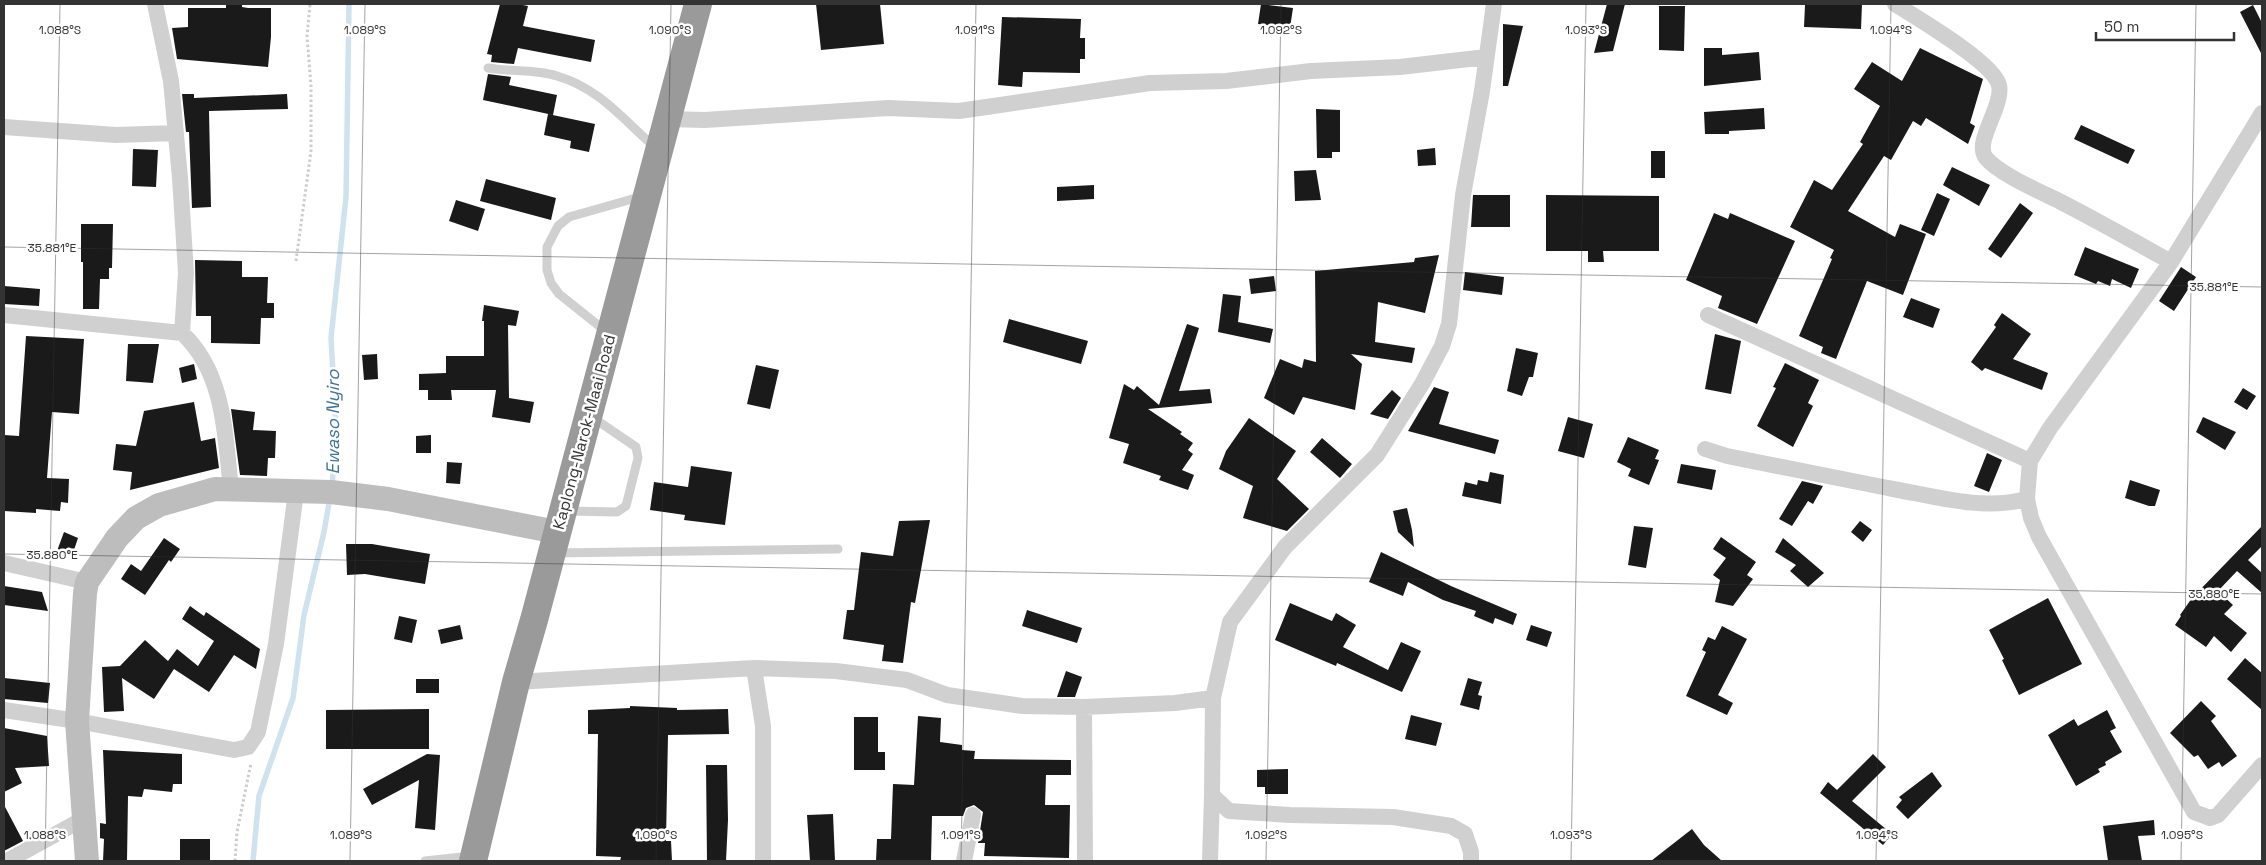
<svg xmlns="http://www.w3.org/2000/svg" width="2266" height="865" font-family="'Space Grotesk',sans-serif">
<rect width="100%" height="100%" fill="#fff"/>
<g fill="none" stroke-linecap="round" stroke-linejoin="round">
<path stroke="#cfe2ee" stroke-width="5.5" d="M332,488l4,-61 -5,-89 15,-141 3,-193
M253,861l6,-65 34,-98 11,-83 20,-83 6,-35"/>
</g>
<path fill="#1a1a1a" d="M500,4h18l10,2 -5,20 72,14 -4,22 -73,-14 -4,16 -23,-2 1,-7 -5,-1z
M816,4h64l4,40 -63,6z
M1261,4l32,4 -3,20 -32,-4z
M1607,4h18l-12,47 -19,2z
M1862,4l-1,25 -57,-2 1,-22z
M226,5h16v2l6,1h23v29l-3,30 -91,-8 -5,-31 16,-1v-19h38z
M2253,5l9,18v32l-22,-43z
M1659,6h26l-1,45 -25,-1z
M1002,17l79,2 -1,19h5v21h-5v14l-57,-1 -1,15 -24,-2z
M1503,24l20,2 -15,60h-5z
M1704,48h18v7l37,-3 2,28 -57,6z
M1920,48l63,31 -13,44 5,3 -7,18 -42,-26 -5,8 -8,-5 -22,39 -7,-4 -36,55 47,26 5,-13 26,10 -23,61 -36,-14 -31,78 -15,-6 2,-6 -24,-11 33,-77 -2,-1 4,-8 -44,-23 24,-47 18,10 31,-46 -3,-2 20,-36 -26,-17 18,-27 30,19z
M488,74l23,3 -2,8 48,10 -4,20 -70,-15z
M182,94h12v4l93,-4 1,15 -79,2 2,96 -19,1 -3,-76h-3z
M1764,108l1,21 -36,2v3h-24l-1,-22z
M1316,109l24,1v42h-8v6h-15z
M548,114l47,10 -6,28 -19,-4 1,-7 -27,-6z
M2081,125l54,25 -7,14 -54,-25z
M1435,148l1,17 -18,1 -1,-16z
M133,149l25,1 -2,37 -24,-1z
M1651,151h14v27h-14z
M1952,167l38,18 -11,21 -36,-21z
M1316,170l5,30 -26,1 -1,-30z
M486,179l70,19 -5,22 -71,-19z
M1094,185v14l-37,2v-14z
M1937,193l13,6 -16,37 -13,-6z
M1473,195h37v32h-39z
M1546,195l113,1v55h-56l1,11h-16v-11h-42z
M456,200l29,9 -7,22 -29,-10z
M2020,203l13,10 -32,45 -13,-9z
M1714,213l14,6 2,-6 65,28 -38,83 -39,-16 4,-12 -36,-16z
M81,224h32l-1,44h-3v11h-9l-1,30h-16v-47h-2z
M2085,247l54,22 -8,19 -19,-9 -2,7 -12,-5 -2,3 -22,-9z
M1439,255l-14,58 -47,-11 -3,40 40,6 -3,15 -61,-9 11,10 -7,46 -52,-13 -9,18 -30,-17 16,-39 22,9 2,-9 12,3 -1,-91 99,-9 1,-4z
M195,260l47,1v16h26l-1,26h7v15h-13l-1,26 -49,-1v-27h-15z
M2181,267l15,10 -22,34 -15,-10z
M1465,272l39,5 -2,18 -39,-5z
M1274,276l2,15 -25,3 -2,-15z
M4,286l36,3 -1,17 -35,-2z
M1223,294l18,2 -3,26 35,7 -3,14 -52,-11z
M1911,298l29,11 -7,19 -30,-11z
M484,305l35,6 -3,15 -8,-1 1,73 25,4 -4,21 -38,-6 4,-27h-45l1,10h-24v-10h-9v-16l27,-1v-17h38v-35h-2z
M2002,313l29,21 -18,25 35,14 -6,17 -57,-22 -3,3 -11,-9 25,-35 -2,-2z
M1009,319l79,22 -7,23 -78,-22z
M1187,324l12,4 -20,63 31,-2 2,14 -64,6 34,23 -2,2 13,9 -5,7 5,4 -11,16 12,5 -6,15 -29,-10 2,-4 -38,-13 6,-19 -20,-6 15,-54 10,6 3,-4 22,19z
M1715,334l26,7 -10,53 -26,-5z
M26,336l58,3 -5,75 -27,-2 -5,66 22,1 -1,24 -7,-1 -1,9 -24,-2v4l-32,-2v-76l15,1z
M128,344h31l-6,39 -27,-2z
M1516,348l22,5 -5,24h-4l-7,19 -15,-5z
M377,354l1,25 -14,1 -2,-25z
M1785,363l34,17 -11,23 5,3 -20,41 -36,-21 19,-38 -3,-1z
M194,364l3,15 -15,4 -3,-15z
M756,365l23,5 -9,39 -23,-5z
M1434,387l15,5 -10,32 60,16 -4,14 -87,-23z
M2243,388l13,8 -9,14 -13,-8z
M1392,390l9,8 -13,21 -18,-5z
M194,402l7,39 14,-3 4,30 -89,22 2,-18 -19,-2 3,-26 20,2 8,-35z
M231,409l24,3 -2,18 23,1 -1,27h-7l-1,18 -27,-1z
M1568,417l25,7 -9,34 -26,-7z
M2203,417l33,15 -11,18 -29,-18z
M1249,418l47,33 -19,28 32,30 -22,22 -44,-13 10,-32 -34,-17 7,-18z
M431,435v18h-15v-17z
M1628,437l31,13 -4,9 4,1 -10,25 -21,-9 3,-7 -14,-7z
M1322,438l30,26 -12,14 -30,-26z
M1987,453l15,7 -13,32 -15,-6z
M447,462l15,1 -2,21 -14,-1z
M1681,464l35,6 -4,20 -35,-7z
M691,466l41,6 -7,53 -41,-5 1,-5 -35,-5 4,-28 34,5z
M1490,472l14,3 -3,29 -39,-8 3,-14 12,3 1,-5 10,2z
M2130,480l30,10 -5,16h-6l-24,-8z
M1802,481l21,5 -10,18 -5,-3 -16,25 -13,-7z
M1407,508l5,22 2,17 -16,-15 -5,-21z
M930,520l-15,83 -4,-1 -8,61 -21,-2 2,-16 -41,-6 4,-29h7l7,-58 32,4 6,-35z
M1860,521l12,9 -9,12 -12,-10z
M1634,526l19,2 -7,40 -18,-3z
M2262,526v20l-14,14 14,13v20l-25,-22 -19,20 15,14 -9,9 23,19 -16,19 -17,-16 -8,11 -31,-22 6,-9 -1,-1 12,-17z
M64,532l14,6 -6,18 -15,-5z
M1721,537l35,25 -9,13 6,4 -20,27 -18,-4 5,-22 -7,-5 13,-17 -13,-9z
M164,538l16,11 -9,13 -2,-2 -24,35 -24,-16 10,-15 10,7z
M1783,538l41,35 -16,14 -18,-16 6,-6 -21,-13z
M346,544h26l58,10 -5,30 -60,-10 -18,1z
M1381,552l70,34 66,28 -4,11 -18,-7 -2,6 -19,-8 2,-5 -33,-11 -35,-18 -5,14 -34,-14z
M4,586l38,6 6,19 -44,-6z
M2048,598l34,66 -63,31 -17,-35 2,-1 -15,-29z
M1290,603l42,18 4,-8 20,12 -13,22 45,23 13,-28 20,9 -19,41 -65,-29 -1,3 -61,-26z
M190,606l14,10 2,-4 54,37 -4,20 -22,-14 -25,37 -35,-23 -20,30 -32,-21 2,33 -20,1 -2,-45 18,-1 25,-26 23,21 9,-12 21,17 16,-25 -32,-22z
M1027,610l55,18 -5,15 -55,-17z
M399,616l18,4 -5,23 -18,-4z
M460,625l3,14 -22,5 -3,-14z
M1531,625l21,7 -5,15 -21,-7z
M1722,626l25,13 -29,56 15,8 -6,12 -41,-19 20,-44 -4,-2 6,-13 7,3z
M2245,658l17,15v37l-35,-31z
M1066,671l16,6 -7,20h-18z
M4,678l46,5 -2,20 -44,-4z
M1468,678l14,4 -4,13 4,1 -3,14 -19,-5z
M416,679h23v14h-23z
M2201,701l15,15 -5,5 26,35 -15,11 -3,-5 -11,7 -10,-14 -4,2 -24,-24z
M630,706l47,2v2l51,-1 1,25 -61,1 -2,106h5l1,20h-52l1,-4 -25,-1 2,-122h-10v-24l42,-2z
M429,709v40h-103v-39z
M2107,710l9,18 -6,3 12,21 -17,10 1,3 -8,4 2,3 -24,14 -28,-51 26,-16 4,7z
M1411,715l31,8 -6,23 -31,-7z
M918,716l23,2 -1,24 22,3v5l13,1 -1,8 97,1v15h-25l-1,30h25l-1,53 -85,-2 1,-13h-7l5,-31 -9,-7 -8,3 -3,8h-31l-1,44 -55,1 1,-22h14l2,-55 21,1z
M854,717h24v35h7v18h-31z
M4,728l43,8 2,30 -34,2 7,15 -18,9z
M103,750l79,4v30h-9l-1,8 -28,-3 -2,8 -14,-1 -1,65h-24l1,-22 -4,-1v-15l6,1z
M427,754l13,1 -5,75 -20,-2 4,-48 -47,25 -9,-16z
M1873,754l13,13 -34,34 40,33 -9,11 -63,-52 8,-11 9,8z
M706,765h21l1,55 -2,41h-19z
M1288,769v25h-23v-7h-8v-17z
M1932,772l10,14 -34,33 -12,-12 6,-7 -3,-3z
M4,805l19,36 -19,10z
M833,814l2,47h-25l-3,-46z
M2154,820l1,15 -17,1 4,25h-34l-5,-35z
M1692,829l12,16 18,16h-71z
M180,839h30v22h-30z"/>
<g fill="none" stroke-linecap="round" stroke-linejoin="round">
<path stroke="#cdcdcd" stroke-width="3" stroke-dasharray="2.5 2.5" stroke-linecap="butt" d="M296,261l15,-110v-65l-4,-50 3,-32
M235,861l2,-29 14,-69"/>
<path stroke="#d0d0d0" stroke-width="9" d="M488,68c23,4 47,1 69,8 44,13 66,44 99,72
M608,333l-49,-39 -8,-11 -4,-13v-23l11,-21 11,-9 74,-21
M567,511l50,1 9,-6 12,-48 -2,-11 -44,-30
M555,553l283,-4
M425,861l46,-5"/>
<path stroke="#d0d0d0" stroke-width="16" d="M155,4l16,77 9,97 6,95 -4,60
M1895,4c22,14 98,58 104,81 5,21 -26,57 -13,73 13,16 55,34 75,44 37,19 74,40 110,60
M2262,113l-91,149 -121,166 -20,33 -3,38 4,19 8,19 155,275 16,6 8,-3 44,-50
M666,119l39,1 183,-12 71,3 191,-28 76,-2 85,-10 89,-4 86,-10
M4,127l112,8 60,-2
M4,315l178,18c43,40 43,103 49,157
M1708,315l322,146
M1705,449l22,7c54,11 107,21 161,32 46,8 93,23 139,11
M4,563l83,19
M754,668l9,58v135
M516,682l238,-14 82,3 71,9 40,15 75,11 62,1 91,-4 38,-5
M1084,707l1,154
M4,710l73,11 157,29 14,-3 10,-15 18,-88 20,-152
M7,861l78,-43
M964,861l9,-46
M1210,861l2,-66
M1471,861v-9l-6,-18 -14,-8 -58,-9 -103,-2 -61,-4 -17,-16 1,-97 17,-76 55,-75 92,-92 45,-71 20,-38 7,-22 14,-129 19,-104 12,-87"/>
<path stroke="#bdbdbd" stroke-width="24" d="M87,861l-10,-140 8,-128 2,-11 30,-44 19,-20 23,-13 56,-16 116,3 57,7 169,33"/>
<path stroke="#9a9a9a" stroke-width="28" d="M473,861l43,-179 18,-62 164,-616"/>
</g>
<path fill="none" stroke="#333" stroke-width="1" stroke-opacity="0.45" d="M4,247l2258,40M4,554l2258,40M45,861l15,-857M350,861l15,-857M656,861l15,-857M961,861l15,-857M1266,861l15,-857M1571,861l15,-857M1876,861l15,-857M2181,861l15,-857"/>
<g text-anchor="middle" dominant-baseline="central" stroke-width="5" stroke-linejoin="round" paint-order="stroke">
<g font-size="16" fill="#333" stroke="#fff">
<text transform="translate(584 432) rotate(-75)">Kaplong-Narok-Maai Road</text>
</g>
<g font-size="18" font-style="italic" fill="#3f7597" stroke="#fff">
<text transform="translate(332 422) rotate(-90)">Ewaso Nyiro</text>
</g>
</g>
<g font-size="12" text-anchor="middle" fill="#333" stroke="#fff" stroke-width="5" stroke-linejoin="round" paint-order="stroke">
<text x="60" y="34">1.088°S</text>
<text x="365" y="34">1.089°S</text>
<text x="670" y="34">1.090°S</text>
<text x="975" y="34">1.091°S</text>
<text x="1281" y="34">1.092°S</text>
<text x="1586" y="34">1.093°S</text>
<text x="1891" y="34">1.094°S</text>
<text x="52" y="252">35.881°E</text>
<text x="2214" y="291">35.881°E</text>
<text x="52" y="559">35.880°E</text>
<text x="2214" y="598">35.880°E</text>
<text x="45" y="839">1.088°S</text>
<text x="351" y="839">1.089°S</text>
<text x="656" y="839">1.090°S</text>
<text x="961" y="839">1.091°S</text>
<text x="1266" y="839">1.092°S</text>
<text x="1571" y="839">1.093°S</text>
<text x="1877" y="839">1.094°S</text>
<text x="2182" y="839">1.095°S</text>
</g>
<rect width="2266" height="865" fill="none" stroke="#333333" stroke-width="10"/>
<path d="M2096 32v8h138v-8" fill="none" stroke="#333333" stroke-width="2.5"/>
<text x="2104" y="32" font-size="15" fill="#333333" stroke="#ffffff" stroke-width="4" paint-order="stroke">50 m</text>
</svg>
